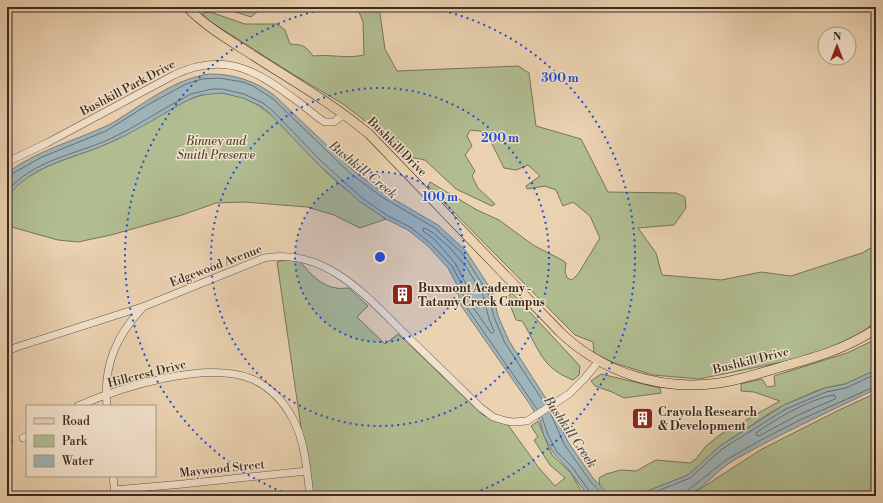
<svg xmlns="http://www.w3.org/2000/svg" width="883" height="503" font-family="'Libre Bodoni',serif">
<rect width="100%" height="100%" fill="#ebd2b1"/>
<filter id="stains"><feTurbulence type="fractalNoise" baseFrequency=".005" numOctaves="4"/><feColorMatrix values="0 0 0 0 .2 0 0 0 0 .09 0 0 0 0 .02 0 0 0 .5 -.17"/></filter>
<radialGradient id="worn" r=".72"><stop offset=".6" stop-color="#630" stop-opacity="0"/><stop offset="1" stop-color="#630" stop-opacity=".3"/></radialGradient>
<path fill="#b1bd91" stroke="#76745a" d="M220,7h25l12,5 -6,5z
M357,7h22l6,42 12,22 121,-5 11,7 7,53 45,13 27,53 68,1 9,4 1,11 -12,17 -36,3 18,25 6,22 59,5 40,-8 30,4 71,-23 14,-8v77l-26,19 -53,18 -98,20 -46,-4 -39,-12 -20,-10 -1,-11 -18,-7 -147,-149 2,-4 47,28 22,10 34,25 29,15 4,3 -1,9 2,6 5,2 6,-6 22,-36 -10,-22 -17,-14 -10,4 -7,-16 -11,-4 -18,3 -1,-3 14,-10 -12,-11 -12,5 -12,-2 -16,-32 -8,-5 -10,-1 -3,6 5,10 -7,9 10,16 -3,5 6,12 17,16 -3,2 -36,-17 -31,-29 -21,-4 -39,-35 -22,-17 -52,-31 -88,-56v-4l7,-1 35,12h32l8,6 5,14c13,1 15,1 23,12 17,-2 34,3 51,-1l-1,-33z
M212,93c51,-1 74,38 105,70 21,21 44,40 69,56l-26,9 -26,-13 -27,-8 -63,-5 -28,1 -34,12 -71,20 -33,7 -20,-2 -43,-12 -8,-3v-28c8,-10 16,-18 28,-24 23,-14 51,-19 76,-31 34,-15 65,-43 101,-49z
M284,260l16,1c9,12 21,25 36,27 3,1 9,0 13,0l19,18 -11,11 28,27 13,-10 85,81 25,10 31,43 16,18 10,-8 -15,-13 -16,-25 4,-3 -7,-11 7,-5 14,34 19,18 9,16 6,7h-275l-34,-234z
M512,293l68,73 -1,9 -6,5c-7,-3 -16,-7 -22,-13 -12,-10 -20,-33 -29,-46l-6,-1 -9,-23z
M876,339v31l-31,14 -20,4 -9,3 -32,14 -14,8 -50,33 -32,29 -53,21h-25l-10,-9 -1,-9 7,-4 15,-4 15,1 20,-11 34,3 6,-4 10,-13 15,-12 59,-33 -26,-9 -13,-1v-7l21,-5 5,8 8,-1 -1,-10 73,-23z
M601,374l59,14 1,5 -37,5 -12,-6 -17,-6 -4,-5z
M876,393v103h-187l73,-47 75,-38z"/>
<path fill="#9fb4b8" stroke="#777d7c" d="M210,74c24,0 45,7 64,21l80,76 31,23 53,31 28,26 26,40 6,25 11,25 45,70 14,31 25,36 17,18h-22l-19,-26 -15,-16 -10,-18 -4,-15 -11,-18 -67,-96 -2,-4 -3,-18 -9,-17 -20,-22 -20,-16 -22,-11 -27,-18 -41,-37 -48,-50 -9,-8 -18,-8 -21,-5 -21,2 -9,3c-27,14 -53,32 -81,44 -27,13 -59,18 -84,36 -8,5 -14,12 -20,19v-24c29,-22 64,-31 97,-46 8,-3 16,-9 24,-14 25,-16 51,-35 82,-39z
M876,370v19c-48,23 -96,45 -142,71 -16,9 -31,30 -47,35 -7,3 -41,1 -52,1l53,-21 32,-29 64,-41 41,-17 20,-4z"/>
<g fill="none" stroke-linecap="round" stroke-linejoin="round">
<path stroke="#6d706e" stroke-width="1" d="M7,175h3l32,-18 64,-26 43,-27 37,-20 16,-5 17,-1 24,4 10,4 19,12 79,76 31,23 53,31 28,26 25,39 6,24 11,26 40,61
M7,191c27,-31 67,-36 103,-52 28,-13 53,-31 81,-45l21,-5h10l22,5 19,9 10,8 48,50 41,37 26,18 22,11 20,16 22,23 9,17 4,22 72,104
M424,228l8,4 18,16 17,20 16,27 6,24 5,12 -1,2h-2l-21,-30 -5,-21 -10,-19 -21,-24 -11,-8z
M834,395l2,2 -1,2 -37,16 -39,21 -3,-1 1,-3c21,-14 52,-33 77,-37z
M550,412l14,32 26,37 14,15
M542,417l6,18 9,17 15,15 18,25 1,4
M645,496l45,-18 32,-29 64,-40 40,-17 20,-4 30,-14
M685,496l2,-5 39,-31 33,-19 41,-21 76,-34"/>
<defs>
<path id="minor" d="M7,162l40,-19 127,-68c53,-25 84,-3 126,28 8,6 16,14 25,19h9l10,-8
M7,351l10,-4 128,-41 119,-48c62,-11 103,39 143,78 25,24 49,48 74,72l12,9 13,4 7,1 14,-1 42,-27 16,-16 13,-16
M78,406c43,-19 129,-46 174,-27 18,8 32,23 41,40 12,22 14,52 17,77
M107,406c-4,-40 9,-70 36,-99
M23,438l4,-2
M7,443l2,-2
M113,476l2,20
M114,490l69,-6 124,-13"/>
<path id="major" d="M187,7c19,20 44,34 67,49 39,25 79,48 115,78l191,198c43,41 100,59 159,51 21,-3 41,-10 62,-16 36,-10 62,-17 95,-38"/>
</defs>
<use href="#minor" stroke="#675546" stroke-width="8"/>
<use href="#major" stroke="#3b2b23" stroke-width="10"/>
<use href="#minor" stroke="#f2e2cc" stroke-width="7"/>
<use href="#major" stroke="#ebd2b1" stroke-width="9"/>
</g>
<circle cx="380" cy="257" r="85" fill="#1d4ed8" fill-opacity=".12"/>
<g fill="none" stroke="#1d4ed8" stroke-width="2" stroke-dasharray="2 4">
<circle cx="380" cy="257" r="85"/>
<circle cx="380" cy="257" r="169"/>
<path d="M293 496A254 254 0 0 1 334 7M426 7A254 254 0 0 1 467 496"/>
</g>
<defs>
<symbol id="building-square" viewBox="-11 -11 22 22"><rect x="-9" y="-9" width="18" height="18" rx="4" fill="#8f2418" stroke="#f2e2cc"/><path d="M-4-6H4V6H1V3H-1V6H-4ZM-2.5-4.3h1.7v1.8h-1.7ZM.8-4.3h1.7v1.8H.8ZM-2.5-1h1.7V.8h-1.7ZM.8-1h1.7V.8H.8Z" fill="#fff"/></symbol>
</defs>
<g fill-rule="evenodd">
<use href="#building-square" x="390" y="282" width="25" height="25"/>
<use href="#building-square" x="630" y="406" width="25" height="25"/>
</g>
<g text-anchor="middle" dominant-baseline="central" stroke-width="3" stroke-linejoin="round" paint-order="stroke">
<g font-size="12" fill="#3b2b23" stroke="#f2e2cc">
<text transform="translate(128 88) rotate(-28)">Bushkill Park Drive</text>
<text transform="translate(397 147) rotate(45)">Bushkill Drive</text>
<text transform="translate(216 266) rotate(-21)">Edgewood Avenue</text>
<text transform="translate(751 361) rotate(-14)">Bushkill Drive</text>
<text transform="translate(147 374) rotate(-14)">Hillcrest Drive</text>
<text transform="translate(222 469) rotate(-6)">Maywood Street</text>
</g>
<g font-size="12" font-style="italic" fill="#534839" stroke="#f2e2cc">
<text x="216" y="141">Binney and<tspan x="216" dy="14">Smith Preserve</tspan></text>
</g>
<g font-size="12" font-weight="bold" fill="#3b2b23" stroke="#f2e2cc" text-anchor="start">
<text x="418" y="288">Buxmont Academy -<tspan x="418" dy="14">Tatamy Creek Campus</tspan></text>
<text x="658" y="412">Crayola Research<tspan x="658" dy="14">&amp; Development</tspan></text>
</g>
<g font-size="13" font-style="italic" fill="#544d48" stroke="#f2e2cc">
<text transform="translate(363 170) rotate(39)">Bushkill Creek</text>
<text transform="translate(570 432) rotate(56)">Bushkill Creek</text>
</g>
</g>
<circle cx="380" cy="257" r="6" fill="#1d4ed8" stroke="#f2e2cc" stroke-width="2"/>
<g font-size="12" text-anchor="middle" font-weight="bold" fill="#1d4ed8" stroke="#f2e2cc" stroke-width="3" stroke-linejoin="round" paint-order="stroke">
<text x="560" y="82">300 m</text>
<text x="500" y="142">200 m</text>
<text x="440" y="201">100 m</text>
</g>
<rect width="883" height="503" fill="none" stroke="#ebd2b1" stroke-width="24"/>
<rect x="8" y="8" width="867" height="487" fill="none" stroke="#3b2b23" stroke-width="2"/>
<rect x="12" y="12" width="859" height="479" fill="none" stroke="#3b2b23"/>
<rect x="26" y="405" width="130" height="72" fill="#f2e2cc" stroke="#a99988"/>
<rect x="34" y="418" width="20" height="6" fill="#ebd2b1" stroke="#a99988"/>
<text x="62" y="425" font-size="12" fill="#3b2b23">Road</text>
<rect x="34" y="435" width="20" height="12" fill="#b1bd91" stroke="#a99988"/>
<text x="62" y="445" font-size="12" fill="#3b2b23">Park</text>
<rect x="34" y="455" width="20" height="12" fill="#9fb4b8" stroke="#a99988"/>
<text x="62" y="465" font-size="12" fill="#3b2b23">Water</text>
<g transform="translate(837 46)"><circle r="19" fill="#f2e2cc" stroke="#a99988"/>
<path d="M0-3L7 15L0 10L-7 15Z" fill="#8f2418"/>
<text y="-6" font-size="11" font-weight="bold" text-anchor="middle" fill="#3b2b23">N</text>
</g>
<rect width="100%" height="100%" filter="url(#stains)"/>
<rect width="100%" height="100%" fill="url(#worn)"/>
</svg>
